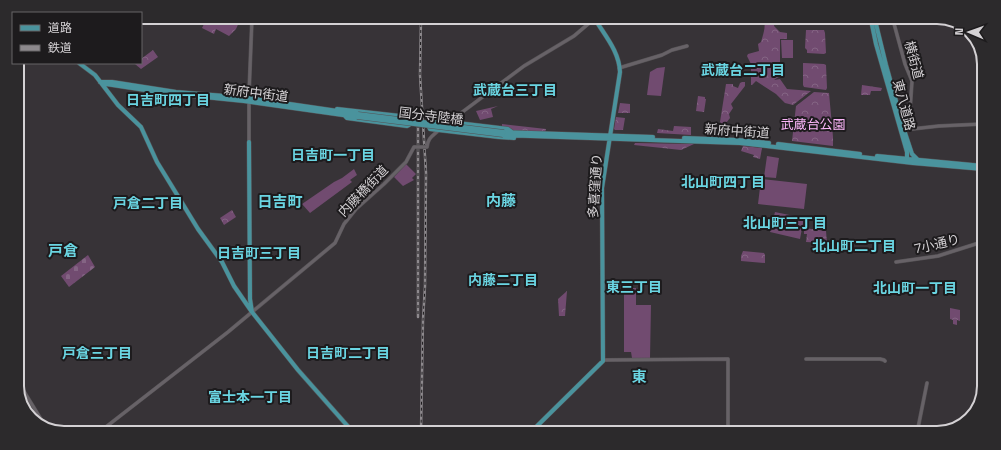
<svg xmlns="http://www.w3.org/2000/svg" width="1001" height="450" font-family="'Space Grotesk','Noto Sans JP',sans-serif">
<defs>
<pattern id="forest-crowns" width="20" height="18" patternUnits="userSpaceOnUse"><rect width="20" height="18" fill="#714b70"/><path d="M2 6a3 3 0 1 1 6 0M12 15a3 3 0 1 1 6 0" fill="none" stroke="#846484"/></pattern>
<pattern id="cemetery-stones" width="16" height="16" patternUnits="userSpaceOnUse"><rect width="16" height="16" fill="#714b70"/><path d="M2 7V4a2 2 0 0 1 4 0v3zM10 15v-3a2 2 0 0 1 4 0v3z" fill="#846484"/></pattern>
</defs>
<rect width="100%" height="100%" fill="#373337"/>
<path fill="#714b70" d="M781,40h12v18h-11z
M665,67l-4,29 -14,-1 3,-23 7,-4z
M767,156l12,2 -3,20 -12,-1z
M406,164l10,10 -4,4 2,2 -11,6 -9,-9z
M354,169l3,6 -7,5 2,2 -42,31 -8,-9 32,-22 8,-4z
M761,179l46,5 -3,25 -46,-5z
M775,212l29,6 -4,21 -30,-7z
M624,288h12v17h15l-1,53h-18l-1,-6h-7z"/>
<path fill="url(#forest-crowns)" d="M207,18h34l-5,11 -7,7 -13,-7 -2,5 -12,-6z
M764,20h11l-1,6 6,6 7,1v6h-7v37l-6,4 6,-1 7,10 24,2 -18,14 -8,-2 -9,-9 -20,-13 -4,4h-1v-21l-4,-8 1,-2 11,-3 -1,-7 3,-2c2,-7 5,-15 3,-22z
M806,30h18l1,3 1,20 -2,1 -17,-1v-3l-2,-2z
M153,50l5,7 -17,12 -6,-5 1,-1h5v-4z
M803,63h1l20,1 2,1 1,23 -1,2 -22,-3 -1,-2z
M742,82h3v4l-14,18 2,4 -4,6 1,4 -4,5v1h-4l-2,-2 6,-38h7v2l5,2 2,-5z
M862,85l20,3 -1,3h-10l-1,4h-9z
M814,92l15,1 4,44v9l-41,-5 4,-35z
M698,96l7,1v2h1l-2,13 -8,-1z
M620,103l10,1v9h-12z
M498,106l-7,3 2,8 -13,3 -4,-9z
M616,117l9,1 -2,12h-8l-1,-1z
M502,124l44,5 -1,4 -38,-3 -5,-1z
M674,126l17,1v8l-34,-2 1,-4 15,2z
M635,143l59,1 -13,6 -47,-5z
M743,146l19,2 -2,11 -7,-2 1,-2 -13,-4z
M232,210l4,7 -12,8 -4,-7z
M804,228l22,3 1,12 -21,-1 1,-8h-3z
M743,251l21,2 1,2v8l-24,-2v-5z
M567,291l-2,25h-6l-1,-17z
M950,308l10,2v11l-3,-1v5l-4,-1v-4l-3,-1z"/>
<path fill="url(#cemetery-stones)" d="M88,255l7,12 -26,20 -8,-11z"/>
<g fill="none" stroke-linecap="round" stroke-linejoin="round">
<defs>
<path id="minor" d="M893,20l12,44 7,17 -3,44 1,3 2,1 27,-3 44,-2
M619,68l43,-13 10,-5 15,-4
M449,122l75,-56 50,-30 20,-17
M249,142v-48l3,-76
M426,147h1c1,-10 6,-11 13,-18
M896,262l42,-6 44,-14
M806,359h74l4,1 1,1
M603,361l1,-1 124,-1v73
M17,380l30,49
M102,430l126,-98 107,-89 9,-19 12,-15 28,-25 22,-22 8,-15h1
M917,433l10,-50"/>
<path id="major" d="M871,20l5,24 31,108v9
M875,20l11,45 18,65 8,24 6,6
M79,63l16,12 23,30 23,22 16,35 8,13 33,54 24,33 12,24 18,26 46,58 54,61
M100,82h12l64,10 73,6 109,16
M106,84l59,9 79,8 113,16
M337,109l72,8 1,1 -1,7 -2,1 -60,-8 -3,-3
M504,132l149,5
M512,132l-4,-3 -76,-9h-2l-1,7 1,2 69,8 15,1
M503,135l237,8 173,20 70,6
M684,138l53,2 32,3
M249,142l1,157 2,13
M778,144l82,10
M877,156l106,10
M532,431l71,-70 -1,-173 18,-116c-1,-21 -15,-36 -25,-53"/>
</defs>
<use href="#minor" stroke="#555255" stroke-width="4"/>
<use href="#major" stroke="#555255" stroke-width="5"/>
<use href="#minor" stroke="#676267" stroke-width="3"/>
<use href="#major" stroke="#4a939d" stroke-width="4"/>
<defs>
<path id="rail" d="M421,18l-1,57 6,98 -1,113 -2,34 -2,111
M418,119v198"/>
</defs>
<use href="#rail" stroke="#8d898d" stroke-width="2.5"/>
<use href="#rail" stroke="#1d1b1d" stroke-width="1" stroke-dasharray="3" stroke-linecap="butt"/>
<defs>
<path id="minor-bridge" d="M415,147h11"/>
<path id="major-bridge" d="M358,114l146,18
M357,117l146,18"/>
</defs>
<use href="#minor-bridge" stroke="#555255" stroke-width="4" stroke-linecap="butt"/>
<use href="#major-bridge" stroke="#555255" stroke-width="5" stroke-linecap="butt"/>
<use href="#minor-bridge" stroke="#676267" stroke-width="3"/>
<use href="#major-bridge" stroke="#4a939d" stroke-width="4"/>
</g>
<g text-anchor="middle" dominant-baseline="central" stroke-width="4" stroke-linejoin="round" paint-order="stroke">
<g font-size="13" fill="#d4d1d4" stroke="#1d1b1d">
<text transform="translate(914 60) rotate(75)">横街道</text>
<text transform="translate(256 93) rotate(7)">新府中街道</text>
<text transform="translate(904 105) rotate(75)">東八道路</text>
<text transform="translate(431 116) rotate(7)">国分寺陸橋</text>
<text transform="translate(737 131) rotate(4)">新府中街道</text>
<text transform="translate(595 186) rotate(-86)">多喜窪通り</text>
<text transform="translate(363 191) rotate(-46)">内藤橋街道</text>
<text transform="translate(937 244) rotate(-13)">7小通り</text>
</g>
<g font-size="13" fill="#fbb6f9" stroke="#1d1b1d">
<text x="813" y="124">武蔵台公園</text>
</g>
<g font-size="14" font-weight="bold" fill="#6ad5e2" stroke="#1d1b1d">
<text x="743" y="70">武蔵台二丁目</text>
<text x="515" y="90">武蔵台三丁目</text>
<text x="168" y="100">日吉町四丁目</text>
<text x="333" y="155">日吉町一丁目</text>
<text x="723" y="182">北山町四丁目</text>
<text x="148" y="203">戸倉二丁目</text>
<text x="785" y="223">北山町三丁目</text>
<text x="854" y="246">北山町二丁目</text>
<text x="259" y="253">日吉町三丁目</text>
<text x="503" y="280">内藤二丁目</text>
<text x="634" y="287">東三丁目</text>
<text x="915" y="288">北山町一丁目</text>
<text x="97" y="353">戸倉三丁目</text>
<text x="348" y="353">日吉町二丁目</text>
<text x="250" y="397">富士本一丁目</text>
</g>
<g font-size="15" font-weight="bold" fill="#6ad5e2" stroke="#1d1b1d">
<text x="501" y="200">内藤</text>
<text x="280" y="201">日吉町</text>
<text x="63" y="250">戸倉</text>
<text x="639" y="376">東</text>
</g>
</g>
<path d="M0 0H1001V450H0ZM64 24H937A40 40 0 0 1 977 64V386A40 40 0 0 1 937 426H64A40 40 0 0 1 24 386V64A40 40 0 0 1 64 24Z" fill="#2c2a2c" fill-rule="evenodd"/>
<path fill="none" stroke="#d4d1d4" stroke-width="2" d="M64 24H937A40 40 0 0 1 977 64V386A40 40 0 0 1 937 426H64A40 40 0 0 1 24 386V64A40 40 0 0 1 64 24Z"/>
<rect x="12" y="12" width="130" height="52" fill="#1d1b1d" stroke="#666466"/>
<rect x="20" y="25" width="20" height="6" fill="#4a939d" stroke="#666466"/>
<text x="48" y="32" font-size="12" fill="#d4d1d4">道路</text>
<rect x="20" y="45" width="20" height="6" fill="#8d898d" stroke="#666466"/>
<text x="48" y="52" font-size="12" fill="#d4d1d4">鉄道</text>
<g transform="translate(969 32) rotate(272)" stroke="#1d1b1d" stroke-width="3" paint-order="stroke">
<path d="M0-3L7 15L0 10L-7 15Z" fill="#d4d1d4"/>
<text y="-6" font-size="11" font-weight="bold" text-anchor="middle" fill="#d4d1d4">N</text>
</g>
</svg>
